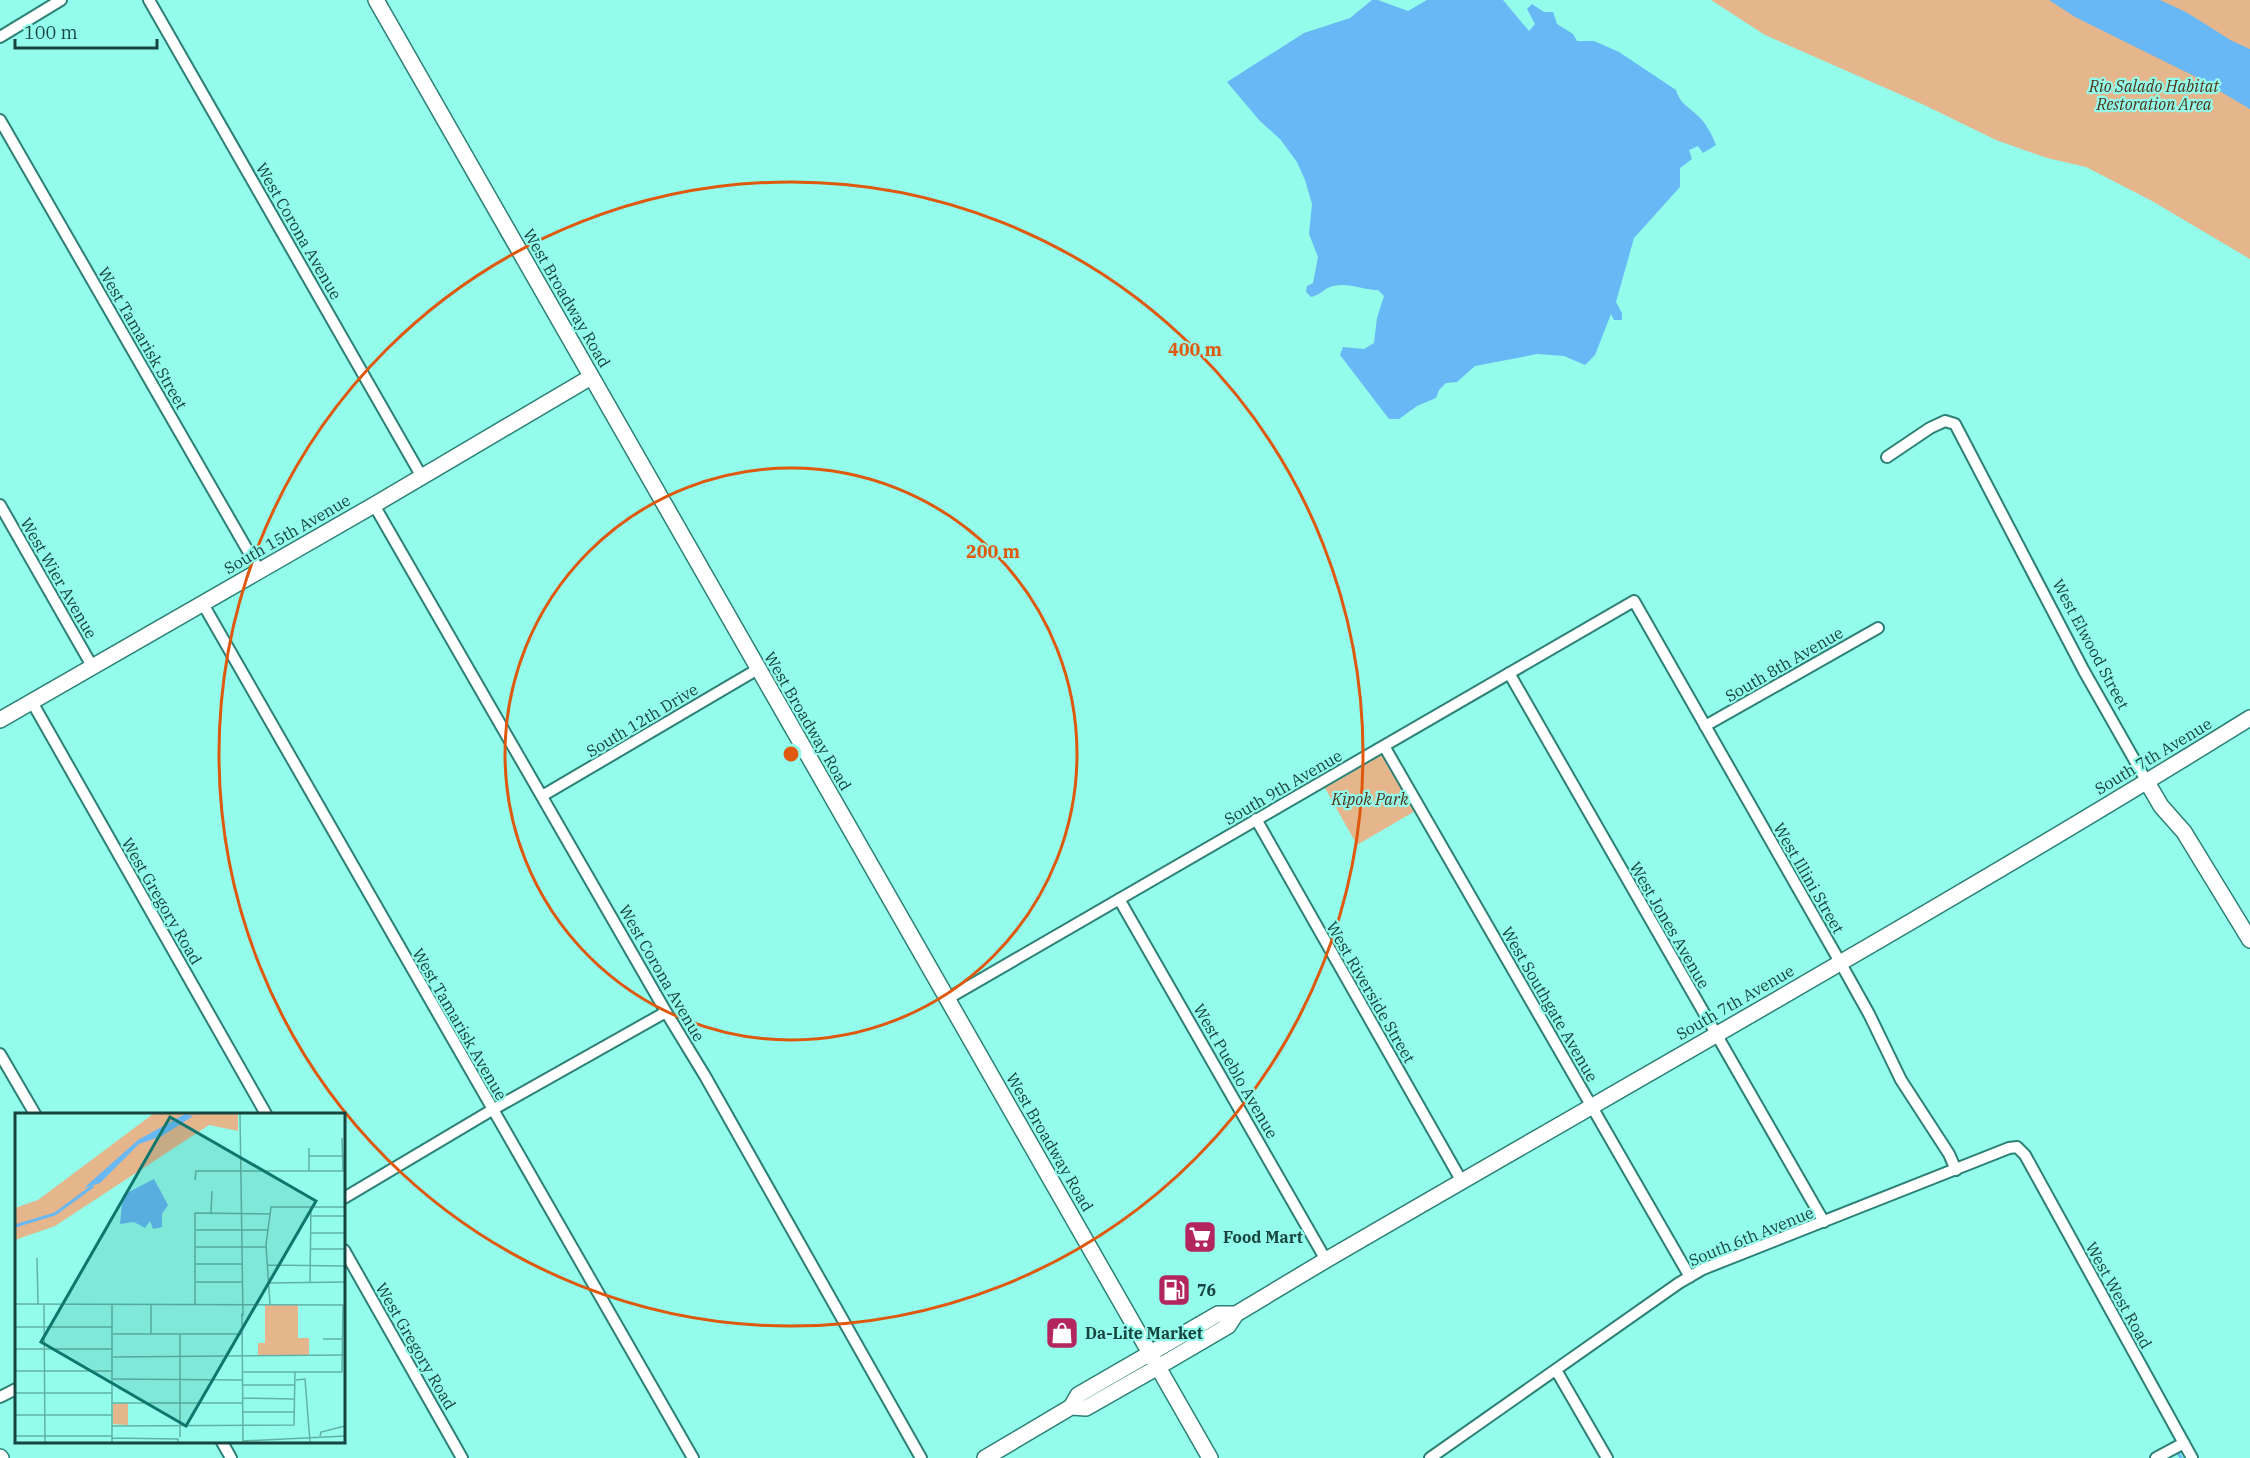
<svg xmlns="http://www.w3.org/2000/svg" width="2250" height="1458" font-family="'IBM Plex Serif',serif">
<rect width="100%" height="100%" fill="#93fceb"/>
<path fill="#e5b68c" d="M1711,0h539v259l-98,-58 -66,-34 -39,-9 -51,-18 -74,-36 -157,-69z
M1383,754l32,57 -58,34 -32,-57z"/>
<path fill="#67b8f5" d="M1372,0h6l30,11 19,-11h76l26,31 6,-7 -8,-15 5,-5 12,8h9l4,12 16,10 4,7h17l25,11 57,38c4,14 13,17 22,26 8,7 14,19 18,29l-13,8 -5,-7 -9,4 3,9 -12,9v19l-46,51 -18,64 6,11v7h-8l-3,-6 -16,41 -10,10 -21,-9 -27,-2 -62,12 -18,16 -11,1 -7,7 -3,8 -19,8 -18,13h-10l-49,-64 3,-8 21,2 10,-6 3,-25 7,-22 -6,-6c-15,0 -30,-8 -45,-4 -9,2 -12,9 -22,11l-5,-5 1,-6 6,-3 5,-26 -9,-23 3,-30 -7,-24 -8,-18 -17,-23 -20,-18 -33,-39 77,-49 46,-15z
M2049,0h111l26,12 46,29 18,8v60l-56,-33 -119,-59z"/>
<g fill="none" stroke-linecap="round" stroke-linejoin="round">
<path stroke="#67b8f5" stroke-width="3" d="M2176,1449l5,9"/>
<defs>
<path id="street" d="M149,0l273,477
M0,37l61,-37
M0,120l259,450
M1887,457l43,-29 15,-7 10,3 129,247 63,111
M0,505l92,161
M374,505l292,507 39,64 216,382
M203,604l490,854
M1509,673l315,549
M32,702l234,412
M1705,726l173,-98
M1384,746l306,531
M542,796l216,-127
M1256,819l205,361
M1119,899l207,361
M947,999l687,-398 206,361 29,52 32,66 48,74 7,16
M0,1054l35,60
M344,1198l148,-88 174,-98
M344,1250l118,208
M1556,1370l51,88
M0,1397l16,-8
M222,1442l9,16
M1430,1458l249,-175 24,-14 306,-121 8,-1 8,8 167,303
M2156,1458l28,-15"/>
<path id="secondary" d="M376,0l834,1458
M0,720l374,-215 217,-128
M2147,782l14,24 23,26 66,108
M1071,1407l15,1 72,-41 70,-41 8,-12 90,-54c309,-180 621,-354 924,-542
M0,1457l1,1
M985,1458l86,-51 7,-12 140,-81h18"/>
</defs>
<use href="#street" stroke="#2d8075" stroke-width="14"/>
<use href="#secondary" stroke="#2d8075" stroke-width="18"/>
<use href="#street" stroke="#fff" stroke-width="10"/>
<use href="#secondary" stroke="#fff" stroke-width="15"/>
</g>
<g fill="none" stroke="#de580e" stroke-width="3">
<circle cx="791" cy="754" r="286"/>
<circle cx="791" cy="754" r="572"/>
</g>
<defs>
<symbol id="supermarket-square" viewBox="-11 -11 22 22"><rect x="-9" y="-9" width="18" height="18" rx="4" fill="#b2255d" stroke="#93fceb"/><path d="M-6-5.5h2.5l.6 2H6L4.5 2H-2.5L-4.4-4H-6ZM-1.5 3.2a1.3 1.3 0 1 0 .1 0ZM3 3.2a1.3 1.3 0 1 0 .1 0Z" fill="#fff"/></symbol>
<symbol id="fuel-square" viewBox="-11 -11 22 22"><rect x="-9" y="-9" width="18" height="18" rx="4" fill="#b2255d" stroke="#93fceb"/><path d="M-5.5-6h7V0h2V4h1.3V-2.5L3-4.5l.8-.8L6-3V5H2.5V1h-1V6h-7ZM-4.2-4.7v3.2H.2V-4.7Z" fill="#fff"/></symbol>
<symbol id="shop-square" viewBox="-11 -11 22 22"><rect x="-9" y="-9" width="18" height="18" rx="4" fill="#b2255d" stroke="#93fceb"/><path d="M-5-2.5h2.3a2.7 3.5 0 0 1 5.4 0H5L5.5 6h-11ZM-1.5-2.5h3a1.5 2.3 0 0 0-3 0Z" fill="#fff"/></symbol>
</defs>
<g fill-rule="evenodd">
<use href="#supermarket-square" x="1181" y="1218" width="38" height="38"/>
<use href="#fuel-square" x="1155" y="1271" width="38" height="38"/>
<use href="#shop-square" x="1043" y="1314" width="38" height="38"/>
</g>
<g text-anchor="middle" dominant-baseline="central" stroke-width="4.5" stroke-linejoin="round" paint-order="stroke">
<g font-size="16" font-style="italic" fill="#4f3216" stroke="#93fceb">
<text x="2154" y="86">Rio Salado Habitat<tspan x="2154" dy="18">Restoration Area</tspan></text>
<text x="1370" y="799">Kipok Park</text>
</g>
<g font-size="16" fill="#17443e" stroke="#93fceb">
<text transform="translate(299 231) rotate(60)">West Corona Avenue</text>
<text transform="translate(567 298) rotate(60)">West Broadway Road</text>
<text transform="translate(143 338) rotate(60)">West Tamarisk Street</text>
<text transform="translate(287 534) rotate(-30)">South 15th Avenue</text>
<text transform="translate(59 578) rotate(60)">West Wier Avenue</text>
<text transform="translate(2091 644) rotate(62)">West Elwood Street</text>
<text transform="translate(1784 664) rotate(-30)">South 8th Avenue</text>
<text transform="translate(642 720) rotate(-31)">South 12th Drive</text>
<text transform="translate(808 721) rotate(60)">West Broadway Road</text>
<text transform="translate(2153 756) rotate(-31)">South 7th Avenue</text>
<text transform="translate(1283 787) rotate(-30)">South 9th Avenue</text>
<text transform="translate(1809 878) rotate(60)">West Illini Street</text>
<text transform="translate(162 901) rotate(60)">West Gregory Road</text>
<text transform="translate(1670 925) rotate(60)">West Jones Avenue</text>
<text transform="translate(662 973) rotate(60)">West Corona Avenue</text>
<text transform="translate(1371 992) rotate(60)">West Riverside Street</text>
<text transform="translate(1735 1002) rotate(-30)">South 7th Avenue</text>
<text transform="translate(1550 1004) rotate(60)">West Southgate Avenue</text>
<text transform="translate(460 1024) rotate(60)">West Tamarisk Avenue</text>
<text transform="translate(1236 1071) rotate(60)">West Pueblo Avenue</text>
<text transform="translate(1050 1142) rotate(60)">West Broadway Road</text>
<text transform="translate(1751 1236) rotate(-22)">South 6th Avenue</text>
<text transform="translate(2119 1295) rotate(61)">West West Road</text>
<text transform="translate(416 1346) rotate(60)">West Gregory Road</text>
</g>
<g font-size="16" font-weight="bold" fill="#17443e" stroke="#93fceb" text-anchor="start">
<text x="1223" y="1237">Food Mart</text>
<text x="1197" y="1290">76</text>
<text x="1085" y="1333">Da-Lite Market</text>
</g>
</g>
<g transform="translate(15 1113)">
<rect width="330" height="330" fill="#93fceb"/>
<path d="M138,1h85v17l-29,-6 -154,101 -40,14v-32l23,-8zM250,192h33v33h11v17l-51,1v-13h7zM113,290v22l-15,-1v-20z" fill="#e5b68c"/>
<path d="M170,1l8,2 -31,20 -23,8 -39,39 -16,5 54,-48zM139,66l14,26 -6,9v13l-9,2 -3,-8 -5,7 -11,-6 -14,2 3,-29z" fill="#67b8f5"/>
<path fill="none" stroke="#67b8f5" stroke-width="3" d="M0,113l40,-12 38,-28"/>
<path fill="none" stroke="#61b2a6" stroke-width="1.5" d="M225,1l3,202M327,25l1,33M294,35v23M294,43h36M180,67l1,-9h149M196,101l1,-23M295,103h35M180,117h73M295,120h35M180,134h71M295,136h35M22,145l1,46M180,151h47M252,152l78,1M180,169h47M295,169l1,-75M254,170l76,-1M0,191l330,1M29,191l1,138M180,191v-91l75,1M255,191l-4,-59 5,-38h74M136,192v29M227,200l1,129M0,214h97M98,221h129M308,226h20M0,236h97M98,244l232,-2M0,258h97M228,259h99l1,-67M98,266l129,1M281,267l9,-1 5,63M228,272h52M0,280h97M228,285l52,1M97,290h131M228,299h52M0,302h97M97,313l182,-1 1,-53M0,323h97M305,323l1,-4 24,-6M165,324v-103M97,325l66,1v3M228,328l102,-5M97,329v-137"/>
<path fill="#0f766e" fill-opacity="0.15" stroke="#0f766e" stroke-width="3" d="M155,4l146,84 -130,225 -145,-84z"/>
<rect width="330" height="330" fill="none" stroke="#17443e" stroke-width="3"/>
</g>
<circle cx="791" cy="754" r="9" fill="#de580e" stroke="#93fceb" stroke-width="3"/>
<g font-size="18" text-anchor="middle" font-weight="bold" fill="#de580e" stroke="#93fceb" stroke-width="4.5" stroke-linejoin="round" paint-order="stroke">
<text x="1195" y="356">400 m</text>
<text x="993" y="558">200 m</text>
</g>
<path d="M15 39v9h142v-9" fill="none" stroke="#17443e" stroke-width="3"/>
<text x="24" y="39" font-size="18" fill="#17443e" stroke="#93fceb" stroke-width="4.5" paint-order="stroke">100 m</text>
</svg>
